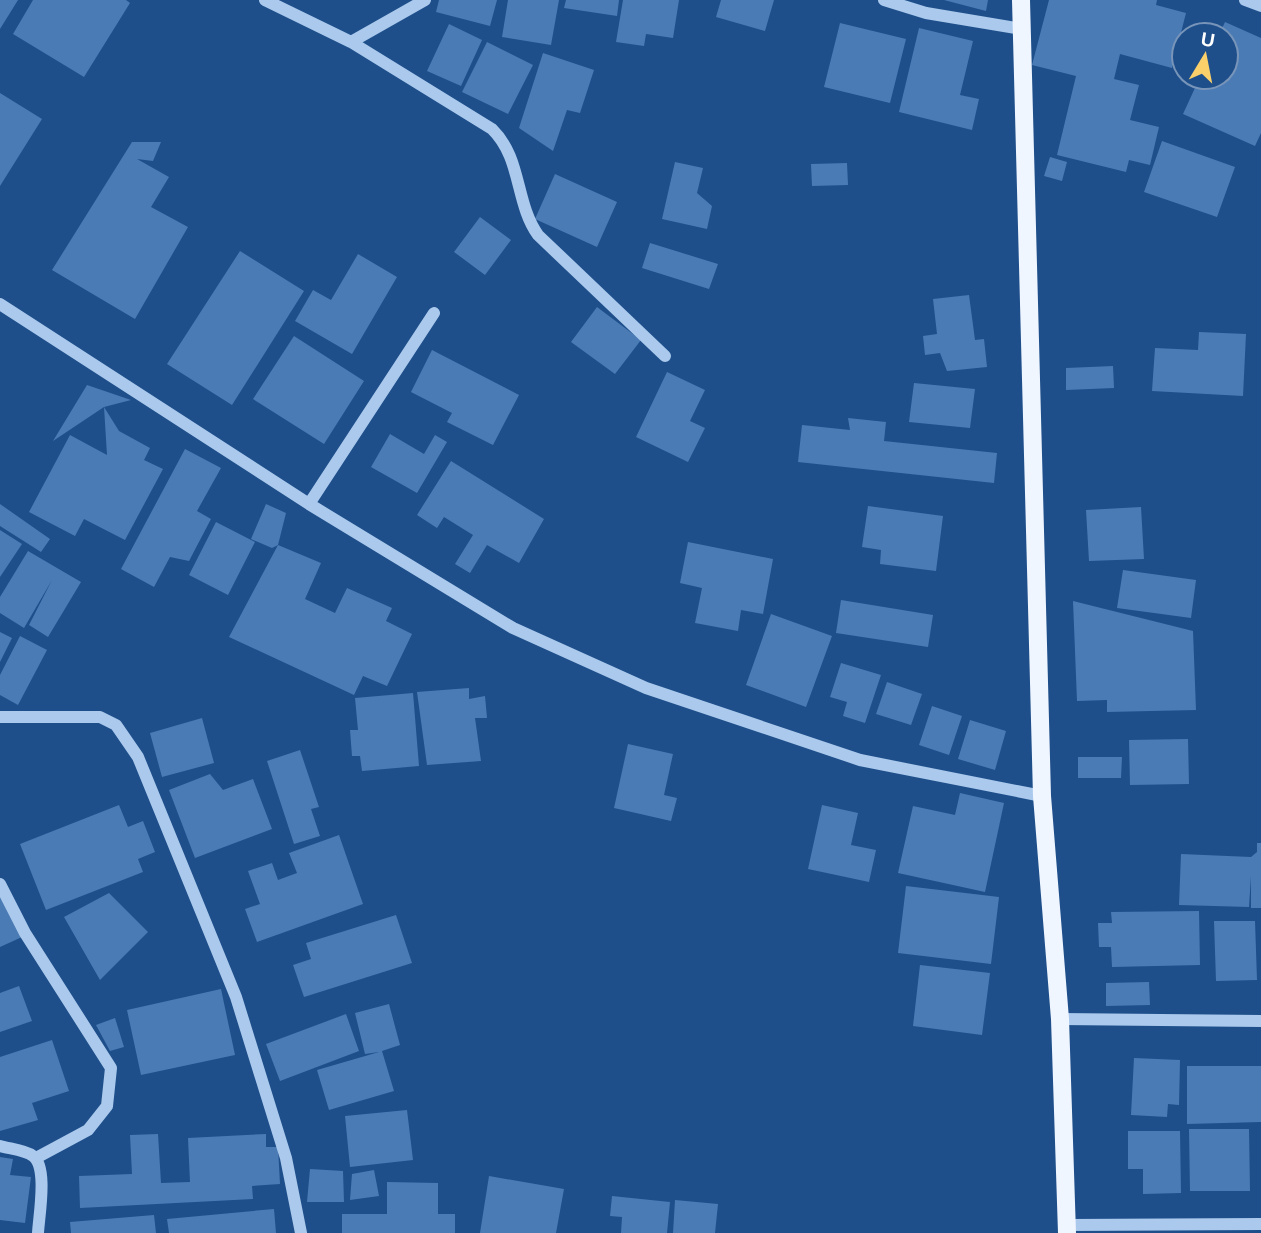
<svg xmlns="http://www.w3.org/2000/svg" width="1261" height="1233" font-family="Arial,sans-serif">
<rect width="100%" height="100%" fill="#1e4f8b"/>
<path fill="#4b7bb5" d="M0,0h18l-18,29z
M33,0h93l4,3 -46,74 -71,-43z
M439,0h58l-7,26 -54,-14z
M508,0h51l-8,45 -49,-8z
M566,0h53l-2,16 -53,-8z
M623,0h56l-6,38 -27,-4 -2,12 -28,-4z
M721,0h53l-9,31 -49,-14z
M944,0h44l-2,11z
M1049,0h108l-1,5 30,8 -14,55 -52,-14 -6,25 25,6 -9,35 29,7 -9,38 -21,-5 -3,12 -69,-17 19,-79 -44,-11z
M1225,22l36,16v95l-6,13 -72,-32 17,-37h26v-42h-7z
M840,23l66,16 -16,64 -66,-16z
M449,24l33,16 -21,46 -34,-15z
M919,28l54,13 -13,54 19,4 -7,31 -73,-18z
M487,42l46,23 -25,49 -46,-22z
M543,53l51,17 -14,43 -13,-3 -14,41 -34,-23z
M0,93l42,26 -42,67z
M1162,141l73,26 -18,50 -73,-25z
M132,142h29l-8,19 -16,-2 32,18 -18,30 37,20 -53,92 -83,-49z
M1050,157l17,5 -5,19 -18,-5z
M675,162l28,6 -6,25 15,13 -5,23 -45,-10z
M847,163l1,22 -36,1 -1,-22z
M555,174l62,28 -20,45 -62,-28z
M480,217l31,23 -26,35 -31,-23z
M650,243l68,21 -9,25 -67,-21z
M240,251l64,40 -72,114 -65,-41z
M358,254l39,23 -45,77 -57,-33 18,-31 18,10z
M969,295l6,45 9,-1 3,28 -40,4 -7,-18 -15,2 -2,-19 14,-2 -4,-35z
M597,307l44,33 -26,34 -44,-32z
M1199,332l47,2 -3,62 -91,-5 3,-43 43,2z
M294,336l70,45 -40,63 -71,-45z
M432,350l87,45 -26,50 -46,-23 5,-9 -41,-21z
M1113,366l1,22 -48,2v-22z
M667,372l38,18 -15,31 15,7 -17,34 -52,-25z
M914,383l61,6 -5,39 -61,-6z
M87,385l44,15 -27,7 15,24 31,17 -6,12 19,9 -38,71 -41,-21 -9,17 -46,-24 41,-77 37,20 -3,-48 -51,34z
M848,418l38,4 -2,19 113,12 -3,30 -196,-21 4,-37 48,5z
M390,434l34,20 11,-19 12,7 -30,51 -46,-26z
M185,449l36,19 -24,43 14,8 -22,42 -19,-4 -16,30 -33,-18z
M451,461l93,58 -25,44 -32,-18 -17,28 -15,-9 18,-29 -29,-18 -7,11 -20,-13z
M0,504l50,35 -9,13 -41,-26z
M266,504l20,9 -8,32 -6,3 -21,-9z
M868,506l75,10 -7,55 -56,-7 1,-14 -19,-3z
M1141,507l3,52 -55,2 -3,-51z
M216,522l39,20 -27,53 -39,-20z
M0,530l22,14 -22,33z
M688,542l85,17 -10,55 -22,-4 -3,21 -43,-8 7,-35 -22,-5z
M278,545l43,18 -16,36 30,14 12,-25 45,20 -6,13 26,13 -25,52 -24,-10 -9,19 -125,-58z
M28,551l53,31 -33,55 -19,-12 23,-45 -28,48 -24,-15v-16z
M1123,570l73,10 -5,38 -74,-10z
M841,600l92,15 -5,32 -92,-14z
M1073,601l120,30 3,79 -89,2v-12l-30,1z
M771,614l61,22 -26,71 -60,-22z
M0,632l12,6 -12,24z
M20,636l27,14 -29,55 -18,-10v-20z
M841,663l40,12 -16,48 -22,-7 4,-14 -17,-5z
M887,682l35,12 -11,31 -35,-11z
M469,688v11l16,-3 2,22h-12l6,43 -54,4 -10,-73z
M413,693l6,73 -57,5 -2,-15h-8l-2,-26h8l-3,-32z
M932,706l30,10 -13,39 -30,-10z
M202,718l12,45 -52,14 -12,-44z
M970,720l36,11 -11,39 -37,-11z
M1188,739l1,45 -59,1 -1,-45z
M628,744l45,10 -9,41 13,3 -6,23 -57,-13z
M300,750l19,57 -8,2 9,27 -26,8 -27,-83z
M1078,757h44l-1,21h-43z
M210,774l13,16 30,-11 19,50 -77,29 -26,-68z
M960,793l44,10 -19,89 -87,-19 15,-67 42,9z
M119,805l9,22 15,-6 12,31 -17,7 5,13 -97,38 -26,-66z
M822,805l36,8 -7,32 25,5 -7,32 -61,-13z
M339,835l24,69 -106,38 -12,-33 15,-5 -12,-33 24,-8 6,17 19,-7 -8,-20z
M1257,843h4v65h-10v-32l-2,31 -70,-2 2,-51 70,3 6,-5z
M906,886l93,11 -8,67 -93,-11z
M0,890l22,47 -22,10z
M109,893l39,39 -48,48 -36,-63z
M1199,911l1,54 -88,2 -1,-20h-12l-1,-24h14l-1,-11z
M396,915l16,48 -108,34 -11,-32 18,-6 -5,-16z
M1214,921h41l2,59 -41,1z
M920,965l70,8 -8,62 -69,-9z
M1149,982l1,23 -44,1v-23z
M19,986l13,35 -32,11v-39z
M221,989l14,66 -94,20 -14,-65z
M389,1004l11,41 -18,6 12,40 -65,19 -12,-40 62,-18 -14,2 -10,-41z
M346,1014l13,37 -79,30 -14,-37z
M115,1018l9,29 -14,4 -14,-26z
M52,1040l17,51 -37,12 6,17 -38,11v-74z
M1134,1058l46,2 -1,45 -11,-1 -1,13 -36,-2z
M1187,1066h74v56l-74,2z
M407,1110l6,50 -63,7 -5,-51z
M1189,1129h60l1,62h-60z
M1128,1131h52l1,62 -38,1v-25h-15z
M158,1134l3,49 29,-1 -2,-44 78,-4v13h12l2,37 -28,2 1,13 -173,9 -1,-32 53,-2 -2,-39z
M0,1157l13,2 -3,16 21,2 -6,46 -25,-3z
M310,1169l33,2 1,31h-37z
M374,1170l5,26 -29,4 2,-26z
M489,1176l75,13 -8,44h-76z
M387,1182l51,1v31h17v19h-113v-19h45z
M612,1196l58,6 -3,31h-46l1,-16 -12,-1z
M675,1200l43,4 -3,29h-42z
M274,1209l2,24h-107l-2,-14z
M154,1215l2,18h-85l-1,-11z"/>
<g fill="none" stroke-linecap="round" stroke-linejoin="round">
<path stroke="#aac9ec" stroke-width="12" d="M265,0l86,42 141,87c30,29 23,74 46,106l127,121
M884,0l42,13 96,16
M1245,0l16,6
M351,42l74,-42
M0,304l309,200 204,124 133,60 214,72 182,36
M309,504l125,-191
M0,717h100l16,8 22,32 98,240 50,161 15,75
M0,884l25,49 86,135 -4,38 -19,24 -52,28
M1060,1019l201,2
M0,1146c10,3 25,4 33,10 15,11 6,59 5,77
M1068,1225l193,-1"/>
<path stroke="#f0f6ff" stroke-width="18" d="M1021,0l21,796 18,223 7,214"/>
</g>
<g transform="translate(1205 56) rotate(10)"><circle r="33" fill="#1e4f8b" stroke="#7895b9" stroke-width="2"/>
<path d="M0-5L12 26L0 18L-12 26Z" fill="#fbcf6a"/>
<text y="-10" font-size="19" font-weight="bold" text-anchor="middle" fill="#ffffff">U</text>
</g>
</svg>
